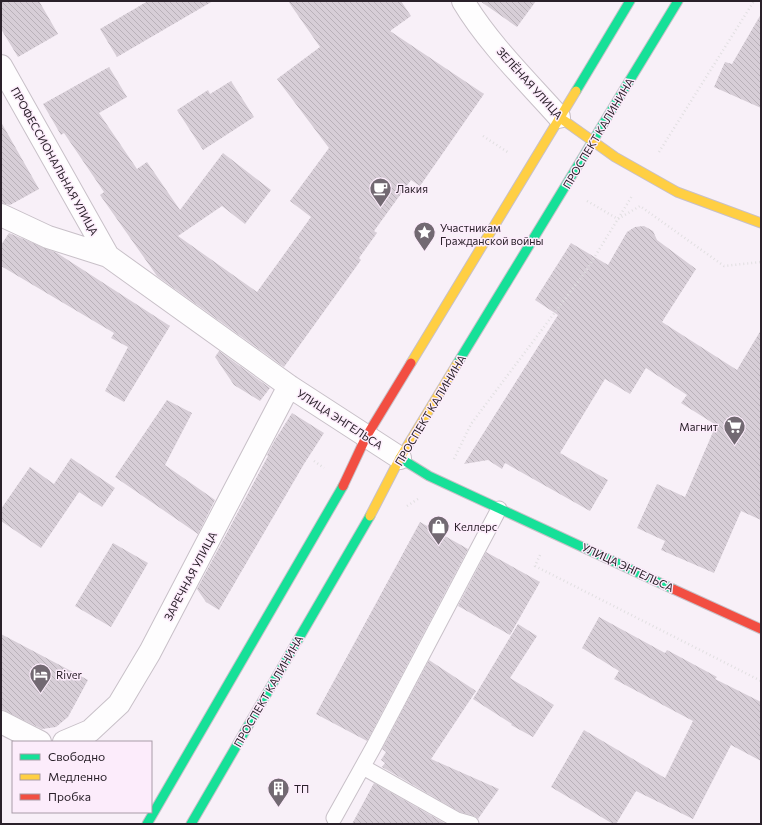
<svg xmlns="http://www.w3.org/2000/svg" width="762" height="825" font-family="Commissioner,sans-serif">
<defs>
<pattern id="building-back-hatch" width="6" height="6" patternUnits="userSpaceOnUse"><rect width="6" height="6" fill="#d7ced7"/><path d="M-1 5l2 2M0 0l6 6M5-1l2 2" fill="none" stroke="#b9b1b9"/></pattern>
</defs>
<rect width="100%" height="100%" fill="#f8f0f8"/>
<path fill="url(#building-back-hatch)" d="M1,1h38l19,33 -40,23 -17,-28z
M148,1h65l-96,56 -17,-28z
M288,1h113l10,15 -21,15 94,63 -64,92 -9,-6 -37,51 3,2 -18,25 2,2 -77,107 -127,-91 -57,-81 4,-3 -40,-59 -3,2 -18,-31 66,-37 18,30 -28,16 38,56 10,-7 33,48 43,-57 48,37 -26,34 -23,-18 -44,30 79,56 54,-75 -21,-16 39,-53 -52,-69 43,-32z
M480,1h56l-19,26z
M761,14v94l-47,-21 11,-25 7,2z
M231,81l23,36 -51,33 -26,-40 31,-20 2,4z
M1,122l38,67 -29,16 -9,-2z
M644,226l9,5 4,9 39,29 -34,53 75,48 24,-40v190l-20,-9 -27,62 -53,-23 4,-9 -28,-13 20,-44 28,13 31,-72 -35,-22 6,-8 -41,-27 -16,26 -25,-15 -45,74 48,27 -18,31 -85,-48 -3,6 -14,-9 -24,4 94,-149 -23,-15 36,-57 37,22 19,-33 8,-5z
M9,233l48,20 113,73 -46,76 -19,-11 23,-44 -17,-9 3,-5 -113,-67v-21z
M219,351l51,37 -10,13 -26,-16 -19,-28z
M167,400l25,13 -27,52 50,35 -17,34 -83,-57z
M292,413l32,20 -20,31 -85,146 -13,-8 -9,-13 71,-133 -1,-1 8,-15z
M71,458l44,30 -13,19 -23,-15 -38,56 -40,-27v-12l29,-42 24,17z
M420,522l48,27 -101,192 -51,-27z
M113,543l35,20 -37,64 -36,-21z
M486,552l54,30 -30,53 -52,-29z
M599,617l66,36 2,-3 50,27 -2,2 46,23v59l-30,-16 -38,74 -57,-28 -20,33h-3l-62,-37 33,-57 81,48 28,-57 -79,-42 5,-8 -37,-23z
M518,624l19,12 -27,42 44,27 -21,32 -22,-12 1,-1 -39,-25z
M1,634l87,46 -20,37 -12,10 -14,2 -41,-20z
M429,660l47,31 -45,68 68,30 -21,30 -4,-3 -14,-4 -78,-45 3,-4 -4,-3 5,-8 -4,-3z
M374,783l72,41h-94z"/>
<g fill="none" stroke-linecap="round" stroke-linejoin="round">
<defs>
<path id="lane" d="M363,767l94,53 14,4
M334,818l39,-70 126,-239"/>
<path id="street" d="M463,1c25,42 63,79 96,116
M1,66l107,190
M1,215l47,22 60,19 181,130 111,72
M1,722l39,20
M64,742l26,-11 29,-27 31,-52 139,-266"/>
<path id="fast" d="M576,91l54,-90
M457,364l221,-363
M400,458l29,18 244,113
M147,824l196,-338
M191,824l179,-308"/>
<path id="slow" d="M559,117l56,40 62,35 84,31
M411,363l165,-272
M370,516l30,-58 57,-94"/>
<path id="jam" d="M343,486l23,-49 45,-74
M673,589l88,40"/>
</defs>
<use href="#lane" stroke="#c8c0c8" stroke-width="17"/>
<use href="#street" stroke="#c8c0c8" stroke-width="24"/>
<use href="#fast" stroke="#c8c0c8" stroke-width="11"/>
<use href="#slow" stroke="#c8c0c8" stroke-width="11"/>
<use href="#jam" stroke="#c8c0c8" stroke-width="11"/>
<path stroke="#e1dfe1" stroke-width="2.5" stroke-dasharray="1 3" stroke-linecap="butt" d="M483,136l26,17
M659,152l95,-151
M587,201l31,18 22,-13 84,60 37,-4
M454,459l17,-35 115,-153 46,-75
M314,461l10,7
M407,506l11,-7
M540,555l-5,11 226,115"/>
<use href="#lane" stroke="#fefdfe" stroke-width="15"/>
<use href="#street" stroke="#fefdfe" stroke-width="22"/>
<use href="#fast" stroke="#16e098" stroke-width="9"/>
<use href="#slow" stroke="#ffcf43" stroke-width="9"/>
<use href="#jam" stroke="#f24e42" stroke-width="9"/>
</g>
<defs>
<symbol id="cafe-pin" viewBox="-11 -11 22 30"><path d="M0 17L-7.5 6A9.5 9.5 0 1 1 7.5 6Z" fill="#726972" stroke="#fcecfb"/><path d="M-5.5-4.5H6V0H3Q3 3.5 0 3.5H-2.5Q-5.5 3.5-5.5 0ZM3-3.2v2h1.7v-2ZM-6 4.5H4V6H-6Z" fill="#fff"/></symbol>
<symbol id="sight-pin" viewBox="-11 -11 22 30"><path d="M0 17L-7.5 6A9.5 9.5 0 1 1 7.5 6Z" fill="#726972" stroke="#fcecfb"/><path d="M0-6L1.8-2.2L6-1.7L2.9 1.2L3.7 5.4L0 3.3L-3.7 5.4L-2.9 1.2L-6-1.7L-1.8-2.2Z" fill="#fff"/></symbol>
<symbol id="supermarket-pin" viewBox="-11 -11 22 30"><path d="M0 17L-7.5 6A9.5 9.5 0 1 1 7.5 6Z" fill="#726972" stroke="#fcecfb"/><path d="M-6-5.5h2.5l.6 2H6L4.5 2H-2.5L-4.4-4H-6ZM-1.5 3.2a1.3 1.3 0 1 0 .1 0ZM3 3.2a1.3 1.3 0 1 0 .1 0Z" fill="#fff"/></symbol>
<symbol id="shop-pin" viewBox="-11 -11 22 30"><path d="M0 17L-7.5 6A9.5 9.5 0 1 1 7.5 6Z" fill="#726972" stroke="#fcecfb"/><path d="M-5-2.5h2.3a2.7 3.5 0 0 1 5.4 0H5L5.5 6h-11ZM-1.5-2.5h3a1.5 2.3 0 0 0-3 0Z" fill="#fff"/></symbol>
<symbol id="hotel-pin" viewBox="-11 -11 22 30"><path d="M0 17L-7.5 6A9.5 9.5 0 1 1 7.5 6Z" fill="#726972" stroke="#fcecfb"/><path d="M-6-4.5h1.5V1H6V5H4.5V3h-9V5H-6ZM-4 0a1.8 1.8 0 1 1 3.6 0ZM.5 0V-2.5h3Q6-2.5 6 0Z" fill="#fff"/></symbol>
<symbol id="building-pin" viewBox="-11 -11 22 30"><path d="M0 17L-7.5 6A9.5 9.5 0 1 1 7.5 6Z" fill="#726972" stroke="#fcecfb"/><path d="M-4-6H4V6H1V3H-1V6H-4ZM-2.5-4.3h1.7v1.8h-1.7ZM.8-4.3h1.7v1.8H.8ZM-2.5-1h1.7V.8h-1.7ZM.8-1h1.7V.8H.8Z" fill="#fff"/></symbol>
</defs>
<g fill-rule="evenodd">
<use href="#cafe-pin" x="368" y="176" width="25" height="34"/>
<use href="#sight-pin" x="412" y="220" width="25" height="34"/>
<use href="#supermarket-pin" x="722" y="414" width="25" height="34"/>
<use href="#shop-pin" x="426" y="514" width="25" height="34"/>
<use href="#hotel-pin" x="28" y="662" width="25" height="34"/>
<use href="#building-pin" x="266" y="776" width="25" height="34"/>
</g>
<g text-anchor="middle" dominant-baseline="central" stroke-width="3" stroke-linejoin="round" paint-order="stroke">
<g font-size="11" fill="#2a212a" stroke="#fcecfb">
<text transform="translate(530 83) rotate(48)">ЗЕЛЁНАЯ УЛИЦА</text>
<text transform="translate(598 133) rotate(-59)">ПРОСПЕКТ КАЛИНИНА</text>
<text transform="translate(55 161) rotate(61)">ПРОФЕССИОНАЛЬНАЯ УЛИЦА</text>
<text transform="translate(430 410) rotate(-59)">ПРОСПЕКТ КАЛИНИНА</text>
<text transform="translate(340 419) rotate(33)">УЛИЦА ЭНГЕЛЬСА</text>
<text transform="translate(628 567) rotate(25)">УЛИЦА ЭНГЕЛЬСА</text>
<text transform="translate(190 576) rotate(-62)">ЗАРЕЧНАЯ УЛИЦА</text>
<text transform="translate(268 691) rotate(-60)">ПРОСПЕКТ КАЛИНИНА</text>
</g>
<g font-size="11" fill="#2a212a" stroke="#fcecfb" text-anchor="start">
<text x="396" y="188">Лакия</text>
<text x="440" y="227">Участникам<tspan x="440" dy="13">Гражданской войны</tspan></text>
<text x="718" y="426" text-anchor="end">Магнит</text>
<text x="454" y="526">Келлерс</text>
<text x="56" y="674">River</text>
<text x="294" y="788">ТП</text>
</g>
</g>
<rect width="762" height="825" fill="none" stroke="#2a212a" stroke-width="4"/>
<rect x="12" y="741" width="140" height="72" fill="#fcecfb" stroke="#a89ba7"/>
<rect x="20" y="754" width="20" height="6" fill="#16e098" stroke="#a89ba7"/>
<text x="48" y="761" font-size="12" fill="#2a212a">Свободно</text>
<rect x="20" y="774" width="20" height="6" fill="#ffcf43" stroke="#a89ba7"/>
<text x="48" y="781" font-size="12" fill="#2a212a">Медленно</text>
<rect x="20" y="794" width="20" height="6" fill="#f24e42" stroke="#a89ba7"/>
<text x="48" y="801" font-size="12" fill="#2a212a">Пробка</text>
</svg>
